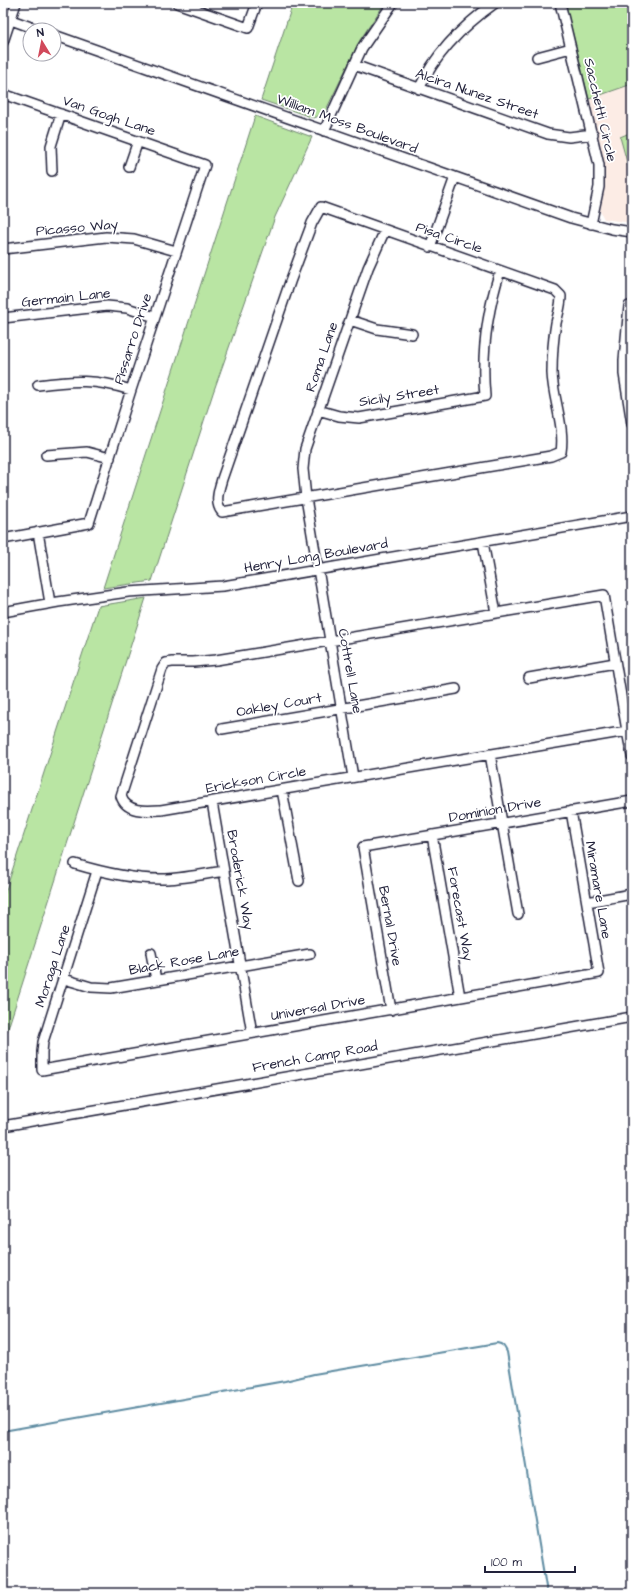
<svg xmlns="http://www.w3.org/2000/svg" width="635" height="1596" font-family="'Architects Daughter',sans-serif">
<rect width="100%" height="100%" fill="#fff"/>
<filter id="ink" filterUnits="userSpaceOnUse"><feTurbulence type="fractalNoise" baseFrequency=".025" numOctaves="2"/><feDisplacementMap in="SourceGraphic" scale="8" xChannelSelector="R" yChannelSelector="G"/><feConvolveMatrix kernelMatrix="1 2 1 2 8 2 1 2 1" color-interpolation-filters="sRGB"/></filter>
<g filter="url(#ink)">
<path fill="#fcece5" d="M632,84v139l-28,-4 -4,-8 5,-26 -2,-28 -14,-58z"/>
<path fill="#b9e5a3" stroke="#6e846f" d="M293,3h92l-25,37 -36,74 -10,4 -53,-18z
M565,3h67v81l-43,15z
M255,116l57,21 -37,80 -62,176 -61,188 -49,7z
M632,132v48l-12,-43z
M146,598l-143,446v-145l95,-293z"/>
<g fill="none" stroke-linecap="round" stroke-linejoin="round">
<path stroke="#5f8ca2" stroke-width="2" d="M3,1431l282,-50 29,-7 183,-31c6,1 7,3 10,9l40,241"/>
<defs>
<path id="minor" d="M177,3l71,25 9,-25
M560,3l39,162v22l-8,37
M3,17l36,13
M54,35l517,183 41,11 20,3
M3,42l13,-39
M537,57l34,-9
M354,65l194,69 21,3 24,-3
M419,89c16,-35 45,-64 76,-86
M3,94l202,71 -74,225 -42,133 -86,16
M324,131l38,-83 31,-45
M129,167l9,-26
M52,171l-1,-25 10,-32
M321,207l234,83 6,6c0,10 -3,18 -5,27 -3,17 -4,33 -4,50 1,26 13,53 9,79l-10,4 -329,56c-8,-9 -3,-23 0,-33l68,-197 22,-59z
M430,247l25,-70
M3,249l103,-12 28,2 42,12
M632,306h-3l-5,54v14l8,50
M3,318l104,-12 20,2 28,9
M350,320l27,9 35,5
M38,385c35,-5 58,-6 93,5
M318,410l21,6 20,2 126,-22c-4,-43 2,-84 15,-125
M46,455l41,-3 23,6
M38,532l12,71
M483,542l13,71
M3,612l55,-10 70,-10 95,-6 409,-70
M529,678l86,-15
M222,729l234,-40
M627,731l-466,79c-14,1 -35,3 -40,-14l41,-127 4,-6 6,-1h21l23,-2 388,-65 23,136 5,25
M490,754l28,160
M353,777l-47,-279 -3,-29 2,-20 63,-181 17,-38
M282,790l17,91
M212,802l40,231
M432,835l28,162
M75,864c30,9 60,16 91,15 20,-1 39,-5 58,-8
M97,871l-54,171 -1,10v18l557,-97 -28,-162
M587,902l45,-8
M151,953l5,27
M64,979l27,8 20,1 199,-34
M391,1010l-28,-163 269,-46
M3,1126l629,-109"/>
</defs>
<use href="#minor" stroke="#22223b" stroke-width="12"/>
<use href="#minor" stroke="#fff" stroke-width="9"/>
</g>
</g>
<g text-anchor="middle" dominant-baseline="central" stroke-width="3.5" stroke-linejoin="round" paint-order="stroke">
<g font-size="14" fill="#22223b" stroke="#fff">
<text transform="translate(477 94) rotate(19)">Alcira Nunez Street</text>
<text transform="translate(600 110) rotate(77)">Sacchetti Circle</text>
<text transform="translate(109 116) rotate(19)">Van Gogh Lane</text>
<text transform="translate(347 124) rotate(20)">William Moss Boulevard</text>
<text transform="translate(77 228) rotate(-5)">Picasso Way</text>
<text transform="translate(449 238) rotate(19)">Pisa Circle</text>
<text transform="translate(66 298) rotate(-6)">Germain Lane</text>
<text transform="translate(133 339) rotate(-72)">Pissarro Drive</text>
<text transform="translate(322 357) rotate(-71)">Roma Lane</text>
<text transform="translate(399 396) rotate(-9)">Sicily Street</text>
<text transform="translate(316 556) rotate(-10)">Henry Long Boulevard</text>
<text transform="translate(350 671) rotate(80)">Cottrell Lane</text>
<text transform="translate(279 705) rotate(-10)">Oakley Court</text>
<text transform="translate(256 780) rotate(-10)">Erickson Circle</text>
<text transform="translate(495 810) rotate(-10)">Dominion Drive</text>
<text transform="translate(240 880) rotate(80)">Broderick Way</text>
<text transform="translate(598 890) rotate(80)">Miramare Lane</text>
<text transform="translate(460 914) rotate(80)">Forecast Way</text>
<text transform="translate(390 926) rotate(80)">Bernal Drive</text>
<text transform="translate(184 961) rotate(-10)">Black Rose Lane</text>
<text transform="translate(53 966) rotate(-72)">Moraga Lane</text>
<text transform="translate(318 1008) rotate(-10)">Universal Drive</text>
<text transform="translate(315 1057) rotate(-10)">French Camp Road</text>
</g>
</g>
<rect width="635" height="1596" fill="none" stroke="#fff" stroke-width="16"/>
<rect x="8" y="8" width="619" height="1580" fill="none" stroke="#22223b" stroke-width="1.5" filter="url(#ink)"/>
<g transform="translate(42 42) rotate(350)"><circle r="19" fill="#ffffff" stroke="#a7a7b1"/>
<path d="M0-3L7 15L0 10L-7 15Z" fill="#d1495b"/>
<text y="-6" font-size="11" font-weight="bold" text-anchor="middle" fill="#22223b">N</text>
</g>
<path d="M485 1566v6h90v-6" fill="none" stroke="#22223b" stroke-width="2"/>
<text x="491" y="1566" font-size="12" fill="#22223b" stroke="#ffffff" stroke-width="3" paint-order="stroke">100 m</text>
</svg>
